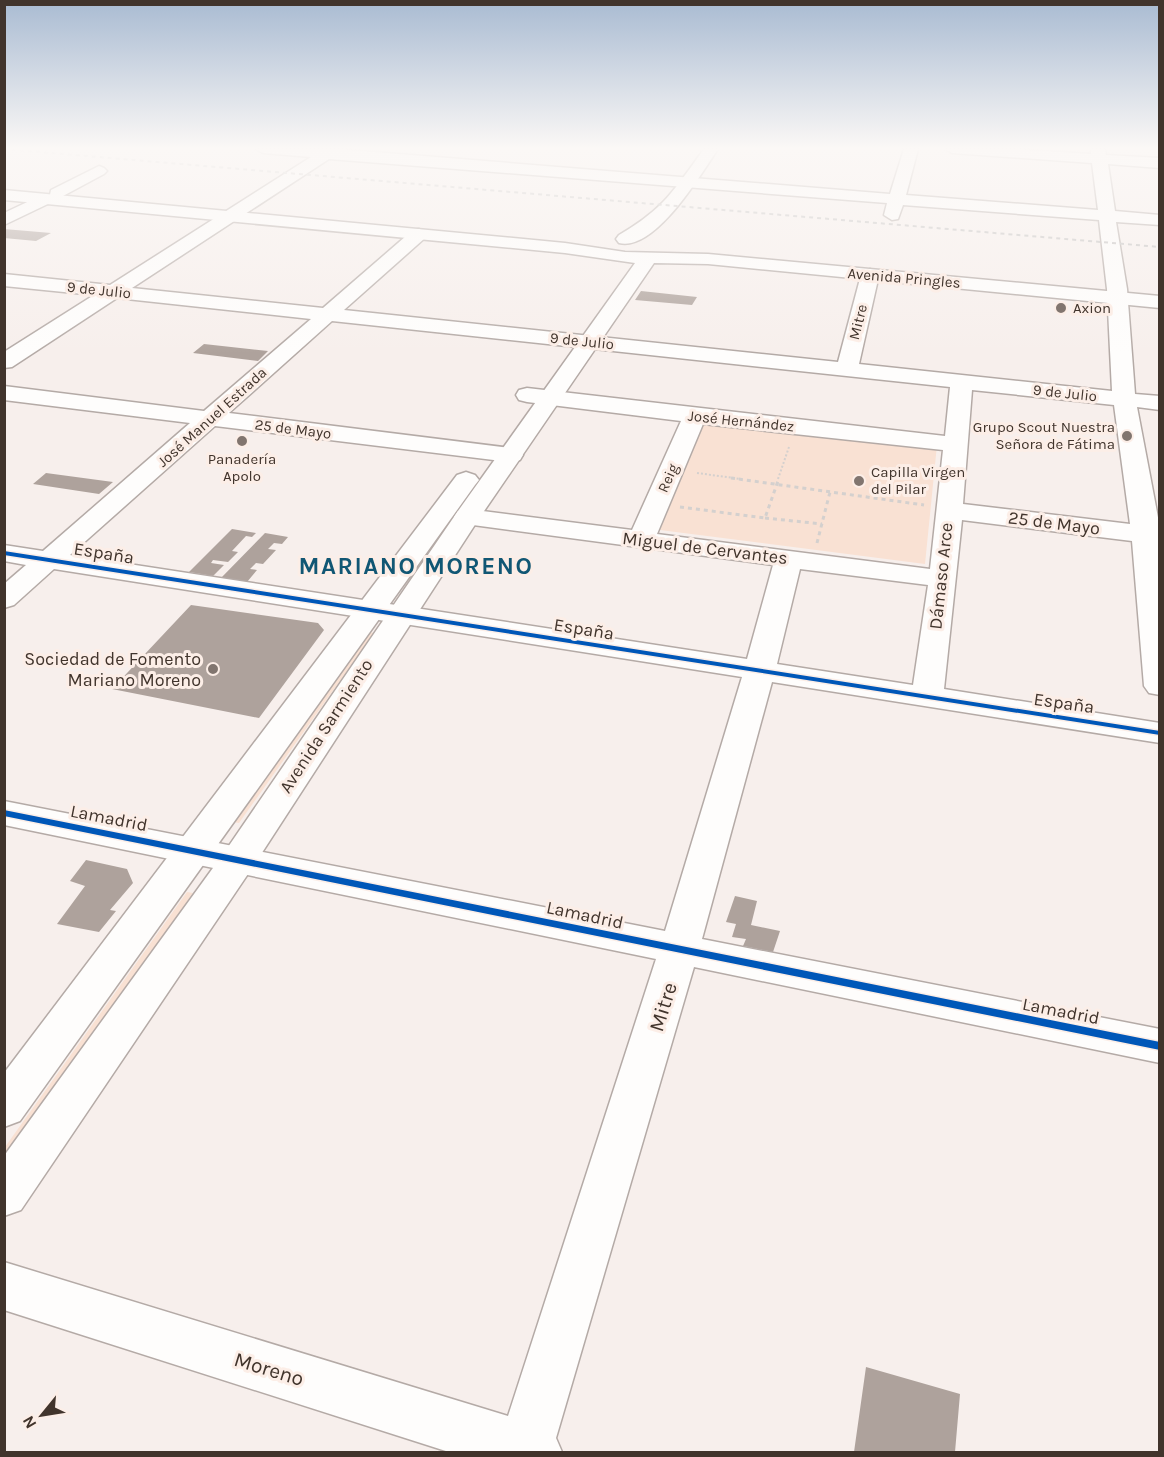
<svg xmlns="http://www.w3.org/2000/svg" width="1164" height="1457" font-family="Karla,sans-serif">
<rect width="100%" height="100%" fill="#f7efec"/>
<path fill="#f9e1d3" d="M706,419l231,26 -12,119 -265,-34z
M369,632l5,1 -135,190 -6,-1z
M187,892l6,1 -188,266v-12z"/>
<path fill="#aea29c" d="M4,229l47,4 -15,8 -32,-3z
M641,291l56,6 -5,8 -57,-5z
M204,344l64,7 -10,10 -65,-8z
M46,473l67,9 -14,12 -66,-10z
M232,529l24,4 -4,4 -6,-1 -14,15 6,1 -10,10 -15,-2 -2,3 13,2 -11,11 -24,-4z
M265,533l23,4 -6,7 -8,-1 -6,6 8,1 -13,14 -7,-1 -6,6 7,1 -10,12 -26,-4z
M191,605l127,18 6,7 -65,88 -147,-29z
M86,860l41,9 6,14 -23,27 6,1 -17,21 -42,-8 28,-38 -15,-5z
M735,896l22,5 -6,24 29,6 -7,21 -30,-6 3,-7 -14,-2 4,-13 -10,-2z
M866,1367l94,27 -5,58h-101z"/>
<g fill="none" stroke-linecap="round" stroke-linejoin="round">
<defs>
<path id="minor" d="M256,149h81l553,45 14,-45h14l-12,46 192,15 -6,-47 -140,-10 -7,-4h68l78,5v-5h14l1,6 54,3v10l-52,-4 7,47 45,4v10l-44,-3 11,67 8,105 25,2v14l-23,-3 23,121v167l-11,-2 -5,-7 -12,-145 -170,-21 -18,169 216,34v20l-388,-61 -70,257 458,90v34l-466,-96 -138,471 6,14h-113l-445,-142v-48l504,154 148,-457 -652,-134v-24l661,130 77,-254 -688,-108 -40,36 -10,3v-24l22,-19 -22,-4v-16l39,6 147,-128 -186,-23v-14l200,25 107,-92 -194,-21 -105,69 -8,1v-16l90,-57 -90,-9v-12l106,11 201,-128 -48,-4zM329,159l558,44 -3,12 8,5 6,-1 5,-14 196,15 8,69 5,102 -253,-27 20,-89 -9,-6 -9,6 -23,87 -494,-52 81,-72 3,-4 -9,-5 -6,1 -90,78 -191,-20zM332,321l618,66 -5,49 -418,-48 -8,2 -3,5 3,5 8,2 154,19 -49,109 -165,-21 -9,2 -4,6 4,6 315,42 -26,94 -677,-104 145,-129 296,36 9,-2 3,-5 -3,-5 -9,-2 -282,-35zM972,390l142,15 16,119 -167,-20zM703,424l240,26 -13,119 -273,-35zM800,569l128,16 -15,100 -136,-21z
M99,166l5,2 3,3 -3,3 -41,22 -10,1 -1,5 -48,23v-12l36,-17 10,-1 1,-5z"/>
<path id="major" d="M704,149h14c-17,25 -63,103 -99,94l-3,-4 3,-4c45,-26 55,-45 85,-86z
M4,190l561,53 60,9 83,2 452,42v12l-452,-44 -54,-1 -174,254 -228,351 -231,342 -17,6v-60l222,-306 232,-339 177,-248 -70,-10 -561,-53z
M466,472l9,3 4,5 -4,5 -455,636 -16,6v-54l453,-598z"/>
</defs>
<use href="#minor" stroke="#b4aaa6" stroke-width="3"/>
<use href="#major" stroke="#b4aaa6" stroke-width="3"/>
<path stroke="#d4d0ce" stroke-width="2" stroke-dasharray="2 2" stroke-linecap="butt" d="M697,473l44,6
M778,479l11,-32"/>
<path stroke="#d4d0ce" stroke-width="3" stroke-dasharray="4 4" stroke-linecap="butt" d="M731,478l193,27
M680,507l85,11 14,-40
M765,518l57,6
M817,543l13,-51"/>
<use href="#minor" fill="#fefdfc" fill-rule="evenodd"/>
<use href="#major" fill="#fefdfc" fill-rule="evenodd"/>
<path stroke="#c1bfbe" stroke-width="2" stroke-dasharray="4 4" stroke-linecap="butt" d="M4,149l1156,98"/>
<defs>
<path id="cycleway" d="M4,551l1156,180v4l-1156,-180z
M4,810l1156,232v8l-1156,-234z"/>
</defs>
<use href="#cycleway" stroke="#fceee7" stroke-width="3"/>
<use href="#cycleway" fill="#0057b8" fill-rule="evenodd"/>
</g>
<linearGradient id="sky" x2="0" y2="1"><stop stop-color="#a9bbd2"/><stop offset="0.42" stop-color="#fbf8f6"/><stop offset="1" stop-color="#fbf8f6" stop-opacity="0"/></linearGradient>
<rect width="1164" height="353" fill="url(#sky)"/>
<g fill="#81756f" stroke="#fceee7" stroke-width="2">
<circle cx="1061" cy="308" r="6"/>
<circle cx="1127" cy="436" r="6"/>
<circle cx="242" cy="441" r="6"/>
<circle cx="859" cy="481" r="6"/>
<circle cx="213" cy="669" r="6"/>
</g>
<g text-anchor="middle" dominant-baseline="central" stroke-width="6" stroke-linejoin="round" paint-order="stroke">
<g font-size="15" fill="#41342c" stroke="#fceee7">
<text transform="translate(904 278) rotate(5)">Avenida Pringles</text>
<text transform="translate(99 290) rotate(6)">9 de Julio</text>
<text transform="translate(858 322) rotate(-76)">Mitre</text>
<text transform="translate(582 341) rotate(6)">9 de Julio</text>
<text transform="translate(1065 393) rotate(6)">9 de Julio</text>
<text transform="translate(212 417) rotate(-42)">José Manuel Estrada</text>
<text transform="translate(741 421) rotate(6)">José Hernández</text>
<text transform="translate(293 429) rotate(7)">25 de Mayo</text>
<text transform="translate(668 478) rotate(-66)">Reig</text>
</g>
<g font-size="15" fill="#41342c" stroke="#fceee7" text-anchor="start">
<text x="1073" y="308">Axion</text>
<text x="1115" y="427" text-anchor="end">Grupo Scout Nuestra<tspan x="1115" dy="17">Señora de Fátima</tspan></text>
<text x="242" y="459" text-anchor="middle">Panadería<tspan x="242" dy="17">Apolo</tspan></text>
<text x="871" y="472">Capilla Virgen<tspan x="871" dy="17">del Pilar</tspan></text>
</g>
<g font-size="18" fill="#41342c" stroke="#fceee7">
<text transform="translate(1054 523) rotate(7)">25 de Mayo</text>
<text transform="translate(705 548) rotate(7)">Miguel de Cervantes</text>
<text transform="translate(104 553) rotate(9)">España</text>
<text transform="translate(941 576) rotate(-84)">Dámaso Arce</text>
<text transform="translate(584 629) rotate(9)">España</text>
<text transform="translate(1064 703) rotate(8)">España</text>
<text transform="translate(326 726) rotate(-57)">Avenida Sarmiento</text>
<text transform="translate(109 818) rotate(11)">Lamadrid</text>
<text transform="translate(585 915) rotate(12)">Lamadrid</text>
<text transform="translate(1061 1011) rotate(11)">Lamadrid</text>
</g>
<g font-size="18" fill="#41342c" stroke="#fceee7" text-anchor="end">
<text x="201" y="659">Sociedad de Fomento<tspan x="201" dy="21">Mariano Moreno</tspan></text>
</g>
<g font-size="21" fill="#41342c" stroke="#fceee7">
<text transform="translate(663 1007) rotate(-73)">Mitre</text>
<text transform="translate(269 1369) rotate(17)">Moreno</text>
</g>
<g font-size="24" font-weight="bold" letter-spacing="1.5" fill="#115774" stroke="#fceee7">
<text x="416" y="566">MARIANO MORENO</text>
</g>
</g>
<rect width="1164" height="1457" fill="none" stroke="#41342c" stroke-width="12"/>
<g transform="translate(42 1415) rotate(240)" stroke="#fceee7" stroke-width="4.5" paint-order="stroke">
<path d="M0-4.5L10 22L0 15L-10 22Z" fill="#41342c"/>
<text y="-9" font-size="16" font-weight="bold" text-anchor="middle" fill="#41342c">N</text>
</g>
</svg>
